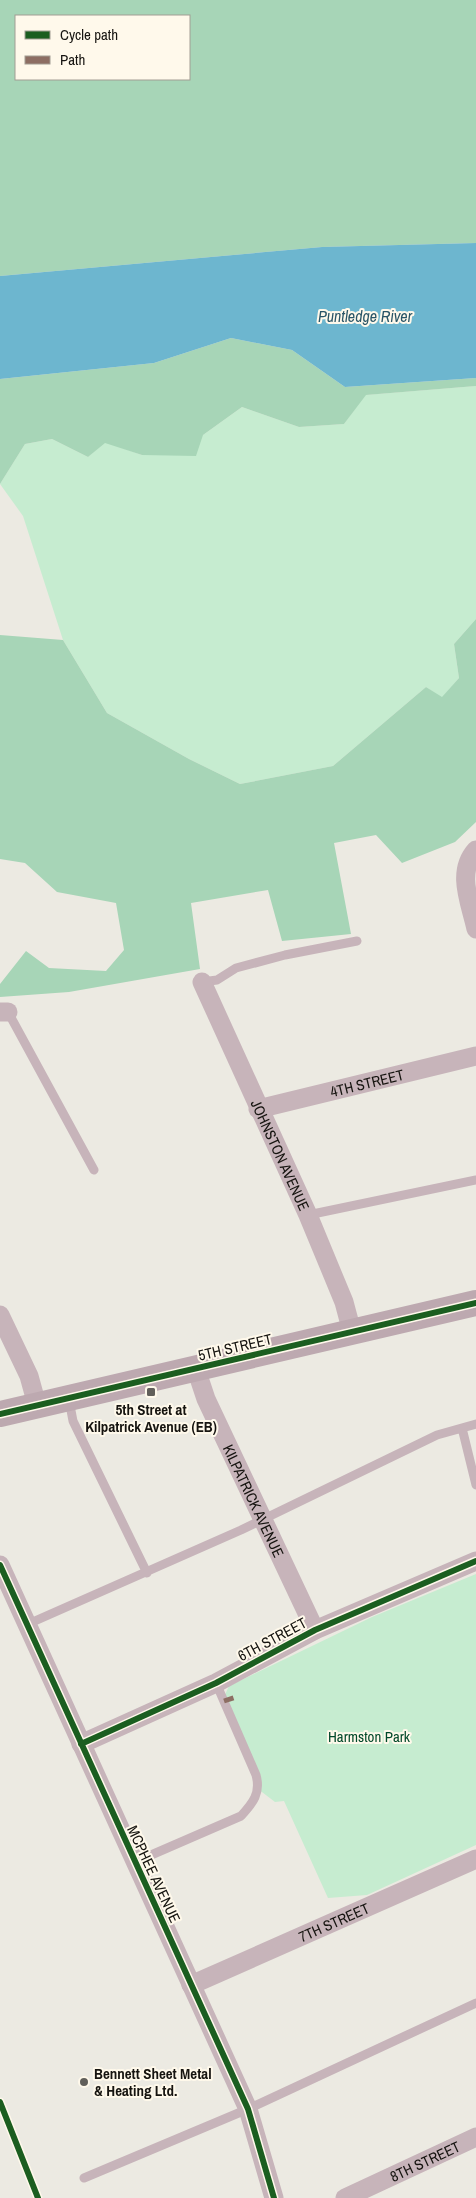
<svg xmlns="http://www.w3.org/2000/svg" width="476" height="2198" font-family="'Archivo Narrow',sans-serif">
<rect width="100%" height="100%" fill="#eceae2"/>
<path fill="#c6ecd0" d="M476,386v233l-22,25 5,34 -17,20 -16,-11 -93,79 -93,18 -51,-25 -82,-46 -44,-73 -40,-124 -23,-32 25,-40 27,-5 36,18 17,-15 37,13 61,-20 39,-28 57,20 45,-3 21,-29z
M476,1574v271l-109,50 -39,3 -44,-97 -9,1 -17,-13 -35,-90 6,-13 143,-69z"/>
<path fill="#a7d5b7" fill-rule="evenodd" d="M0,0h476v243l-154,4 -322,29zM16,16h173v63h-173z
M231,338l61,12 53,37 131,-9v8l-110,9 -22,29 -45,3 -57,-20 -39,28 -7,21 -54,-1 -37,-12 -17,14 -36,-18 -27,5 -25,40v-105l154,-16z
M476,619v203l-21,20 -53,21 -26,-28 -42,8 17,91 -69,7 -14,-51 -77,13 9,66 -131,23 -69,5v-13l26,-33 23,17 57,3 18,-21 -8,-47 -59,-11 -32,-29 -25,-4v-224l63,5 44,73 82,46 51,25 93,-18 93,-79 16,10 17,-19 -5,-34z"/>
<path fill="#6db6cf" d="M476,243v135l-131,9 -53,-37 -61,-12 -77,25 -154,16v-103l322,-29z"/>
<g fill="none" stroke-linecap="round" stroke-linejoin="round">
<path stroke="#c7b4ba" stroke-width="9" d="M202,982l15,-2 19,-12 49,-13 72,-14
M8,1012l86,158
M308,1215l168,-35
M69,1400l4,21 74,152
M462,1428l14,57
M28,1624l213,-94 196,-95 39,-11
M135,1862l106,-46c12,-13 20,-23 15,-41l-40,-92
M84,2178l164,-69 228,-106"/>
<g stroke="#c7b4ba" stroke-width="19">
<path d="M476,850c-20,22 -6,52 0,79"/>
<path id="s1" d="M202,982l106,233 36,87 8,30"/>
<path d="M0,1012h8"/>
<path id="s2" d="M258,1109l218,-53"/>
<path d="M0,1315l29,61 8,29"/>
<path id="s3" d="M196,1369l10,30 109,231"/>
<path d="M0,1565l248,544 26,89"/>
<path d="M81,1744l135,-61 99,-53 161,-69"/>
<path id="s4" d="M191,1985l285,-126"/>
<path id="s5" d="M345,2198l131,-61"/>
</g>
<path stroke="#bda9b0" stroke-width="26" d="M0,1414l476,-111"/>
<path stroke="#8d6e63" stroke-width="5" stroke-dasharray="10 5" stroke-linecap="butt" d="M224,1701l12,-4"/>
<defs>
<path id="cycleway" d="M0,1414l476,-111
M0,1565l248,544 26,89
M81,1744l135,-61 99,-53 161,-69
M0,2102l38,96"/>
</defs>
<use href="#cycleway" stroke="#fff9eb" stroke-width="9"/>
<use href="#cycleway" stroke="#1b5e20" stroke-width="6"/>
</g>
<g fill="#615f5a" stroke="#fff9eb" stroke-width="2">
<rect x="146" y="1387" width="10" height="10" rx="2.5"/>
<circle cx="84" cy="2082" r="5"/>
</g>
<g text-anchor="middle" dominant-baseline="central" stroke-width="4" stroke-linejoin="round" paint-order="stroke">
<g font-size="15" fill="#161410" stroke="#fff9eb">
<text stroke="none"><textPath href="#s2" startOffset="112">4TH STREET</textPath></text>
<text stroke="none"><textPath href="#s1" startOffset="190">JOHNSTON AVENUE</textPath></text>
<text transform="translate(235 1347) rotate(-13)">5TH STREET</text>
<text stroke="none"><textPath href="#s3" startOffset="144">KILPATRICK AVENUE</textPath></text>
<text transform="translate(272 1639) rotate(-28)">6TH STREET</text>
<text transform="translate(154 1874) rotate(65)">MCPHEE AVENUE</text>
<text stroke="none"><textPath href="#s4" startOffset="156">7TH STREET</textPath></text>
<text stroke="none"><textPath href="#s5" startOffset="88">8TH STREET</textPath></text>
</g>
<g font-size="15" font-weight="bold" fill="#161410" stroke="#fff9eb">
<text x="151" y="1409">5th Street at<tspan x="151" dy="17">Kilpatrick Avenue (EB)</tspan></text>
<text x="94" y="2073" text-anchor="start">Bennett Sheet Metal<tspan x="94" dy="17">&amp; Heating Ltd.</tspan></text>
</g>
<g font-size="15" fill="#004829" stroke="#fff9eb">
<text x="369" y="1736">Harmston Park</text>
</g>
<g font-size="16" font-style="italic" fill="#2a5567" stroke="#fff9eb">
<text x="365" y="316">Puntledge River</text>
</g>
</g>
<rect x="15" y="15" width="175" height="65" fill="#fff9eb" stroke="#a29d93"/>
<rect x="25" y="31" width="25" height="8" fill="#1b5e20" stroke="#a29d93"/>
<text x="60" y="40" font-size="15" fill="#161410">Cycle path</text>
<rect x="25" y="56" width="25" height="8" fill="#8d6e63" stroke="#a29d93"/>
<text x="60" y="65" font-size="15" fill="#161410">Path</text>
</svg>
